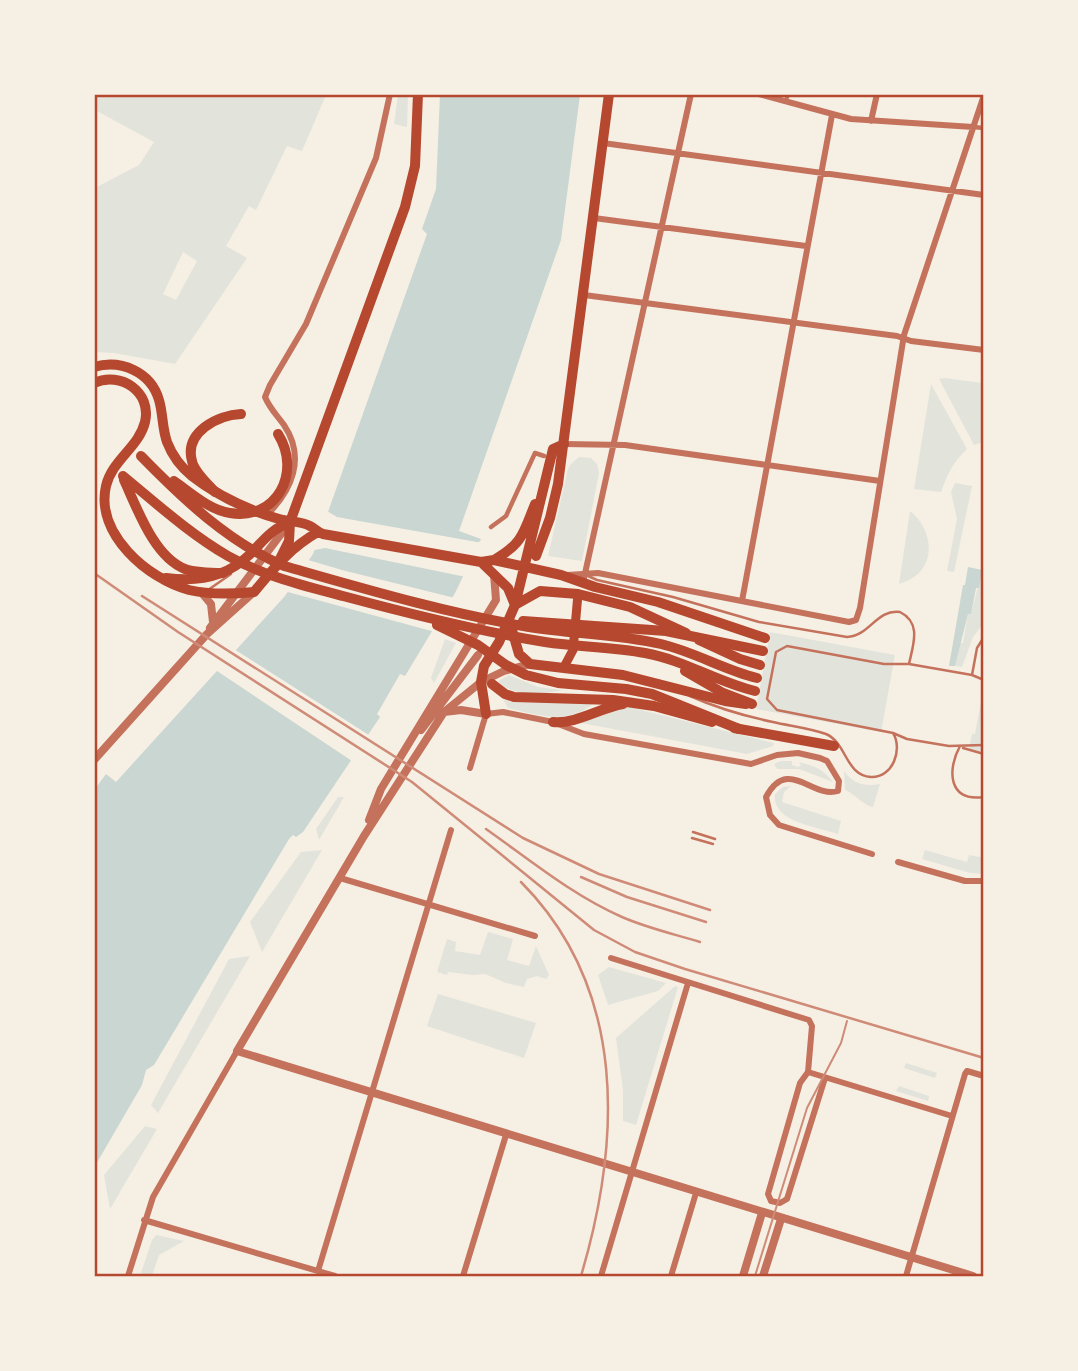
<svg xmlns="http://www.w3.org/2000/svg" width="1078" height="1371" font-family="Figtree,sans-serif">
<rect width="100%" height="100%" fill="#f6efe4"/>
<path fill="#e2e4dc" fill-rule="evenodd" d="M172,95l3,1 2,-2 149,1 -24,56 -15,-5 -31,64 -7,-4 -23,40 21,12 -72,106 -61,-11 -20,-1 1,-164 44,-23 15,-23 -59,-32v-15zM183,252l14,9 -21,39 -13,-6z
M398,95h10l-1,32 -13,-3z
M944,378l39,5v59l-9,3 -35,-66z
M931,384l36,65c-14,13 -20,26 -26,43l-27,-3z
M579,457l12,1 6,6 2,9 -17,88 -34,-5 20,-87 3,-5z
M955,483l17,3 -18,86 -7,-1 10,-52 -6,-27z
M910,511c20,15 28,49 4,66 -4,3 -10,5 -15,7z
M982,570l1,54 -10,13 -11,30 -7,-1 5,-23h3l5,-30 3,1z
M770,632l125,23 -14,77 -125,-23z
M445,639l11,4 -22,40 -3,-5z
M509,675l29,12 24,3c-20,5 -50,7 -64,-9z
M983,690v62l-14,-3 3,-15h3z
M503,699l7,3 84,1c-26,23 -57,12 -86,5z
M629,707l145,36 -1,3 -26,8 -166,-31 37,-15z
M781,761h11v4l6,2 3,-2 -2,-3c16,4 24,7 34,20l-34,-13h-22l-3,-5z
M844,771c9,13 21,16 36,13l-7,23c-9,-1 -18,-13 -28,-17z
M791,786l-7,6 -2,10 59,19 -3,13c-20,-7 -67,-12 -63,-40l8,-7z
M338,797h6l-25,43 -3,-11z
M322,850l-60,102 -12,-30 51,-70z
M925,850l42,12 2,-7 11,2 3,-2v19l-13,-1 -48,-14z
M488,932l25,7 -6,21 22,6 7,-20 13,29 -3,4 -9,-3 -10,3 -3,8 -18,-4 -21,-9 -12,1 -25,-3 -1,3 -10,-3 10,-33 9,3 -1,9 25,4z
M250,956l-92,157 -7,-8 78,-146z
M609,967l57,16 -8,8 -50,14 -10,-30z
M675,986l3,1 -42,138 -13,-4v-31l-7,-52z
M438,994l98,29 -12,35 -97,-32z
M906,1063l31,10 -2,5 -31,-10z
M899,1086l30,10 -1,5 -32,-10z
M145,1126l12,3 -47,80 -6,-34z
M156,1235l28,6 -25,14 -7,21h-12l12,-36z"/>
<path fill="#c9d6d2" d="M440,95h140l-19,145 -102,291 22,8 -26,54 -50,83 -5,-2 -23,40 3,3 -77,115 -7,5 -3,-2 -4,4 -135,226 -8,5 -4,15 -47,81v-377l11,-15 10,8 169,-186 28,-42 114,-320 -5,-5 14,-40z
M968,567l14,3 -3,18h-3l-5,26h-3l-13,52h-6l14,-81h2z"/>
<path fill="#f6efe4" d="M327,511l10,6 140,25 7,-1 -18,36 -141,-29 -15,3z
M305,559l37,11 113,28 -20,34 -151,-41z
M234,649l138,88 -17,26 -141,-94z"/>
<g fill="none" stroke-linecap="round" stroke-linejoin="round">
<path stroke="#c5725c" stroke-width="2.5" d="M588,576l9,4 76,17 86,25 88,15c23,-1 29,-28 53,-25 22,11 13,33 9,52
M208,590l23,-16
M972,675l5,-27 7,-11
M984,680l-12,-5 -63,-11h-25l-97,-18 -11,6 -9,47 10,11 116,23 14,6 42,7 35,-1
M690,696c27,12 54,20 83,26 17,4 36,6 53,12 21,9 19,41 45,43 22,1 32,-28 22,-44
M960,746c-13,24 -12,56 24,51
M963,748l21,6
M693,832l22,7
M692,838l21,6"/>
<path stroke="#c5725c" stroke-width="4.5" d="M787,97l1,-3
M973,127l11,1
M491,527l15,-11 29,-63 9,3"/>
<path stroke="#c5725c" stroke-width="6" d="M759,94l92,25 122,8
M871,121l6,-27
M603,143l381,52
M594,218l212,28
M584,295l313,41 14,5 73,9
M564,444l61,1 255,36
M267,515c25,-25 39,-57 17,-90 -7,-10 -14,-16 -19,-28l5,-12 36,-61 70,-166 14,-64
M567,575l31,-2 251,49 7,-2 4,-12 44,-273 80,-240
M584,578l107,-484
M742,601l90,-486
M470,768l16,-54 17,-2 50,10 31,12 167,30 26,-9 21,-2 22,5 7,3 12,20 -1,10c-26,8 -50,-35 -72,6l4,18 9,10 93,29
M898,862l67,19h19
M340,878l195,58
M611,958l198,62 3,6 -4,46 -8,11 -32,111 3,7 9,2 7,-4 38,-121
M808,1072l144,44
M144,1220l191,56
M318,1271l133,-441
M128,1276l25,-79 84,-146
M463,1276l43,-141
M601,1276l87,-293
M671,1276l25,-83
M906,1276l59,-202 2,-3 17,5"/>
<path stroke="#c5725c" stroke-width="8" d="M201,592l10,12 2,18
M210,628l80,-106
M530,664l-26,7 -23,11 -37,30 -80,124 -127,215 736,225
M444,712l17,-2 25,4
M421,730l57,-75
M94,760l113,-126 47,-42
M369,820l12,-31 115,-189 -2,-26
M743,1276l19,-63
M763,1276l18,-57"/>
<path stroke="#b5482f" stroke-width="9" d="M564,667l9,-17 5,-56"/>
<path stroke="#b5482f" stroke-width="10" d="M94,367c27,-8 57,5 65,33 4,13 3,28 8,42 5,13 15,26 25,34 26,20 56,34 87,43 9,3 23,2 31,7 6,3 7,6 13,8l158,28 13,-2 67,15 34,12 63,15 107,36
M94,383c27,-12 58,9 51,39 -6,25 -33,38 -39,64 -11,48 42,93 83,104 21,5 44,4 65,2 19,-23 37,-45 64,-60
M536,556l14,-38 8,-34 51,-390
M494,560c29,-17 29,-26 41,-56
M279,561l10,-20 1,-19 115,-315 10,-41 3,-72
M481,562l27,26 7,17
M166,578c30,4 59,0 82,-22 16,-15 20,-25 42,-34
M515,605l25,-14 38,3 52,13 56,26
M512,630l7,24 11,10 93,11 102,26 21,3
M699,640l41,19 20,6
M492,684l13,10 9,3 99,3 41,6 58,16
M486,714l-5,-32 3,-16 15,-24 16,-37 38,-156 11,-5
M553,722c24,2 46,-14 70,-18
M734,728l100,18"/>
<path stroke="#b5482f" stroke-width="10" d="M141,456c42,43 87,86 143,110 81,23 162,47 245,61 44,7 89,7 132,17 34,8 63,26 96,34
M123,476c34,28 67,58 105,80 36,20 76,30 115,40 67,18 134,35 202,46 33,5 67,5 100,11 39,7 72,29 110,38
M124,480c13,28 30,77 61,89 12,4 26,4 38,4
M174,481c16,11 35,29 56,32 47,8 72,-41 48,-79
M215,492c-8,-9 -21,-20 -23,-31 -8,-29 26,-46 49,-47
M523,621l143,10 97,20
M437,625l41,20 28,20 20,10 32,8 68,6 26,5 87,35
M685,671l38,22 29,11"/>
<path stroke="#cf8b77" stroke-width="2" d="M755,1276l52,-168 34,-65 6,-22"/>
<path stroke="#cf8b77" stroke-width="2.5" d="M94,573l84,59 234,150 182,148 41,22 50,17 299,89
M142,596l381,242 76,36 111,36
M486,829c44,31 86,66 136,88 25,11 52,17 78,25
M581,877l46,20 79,25
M521,882c107,108 100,259 60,394"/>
</g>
<rect width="1078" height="1371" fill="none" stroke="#f6efe4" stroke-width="192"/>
<rect x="96" y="96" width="886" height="1179" fill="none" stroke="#b5482f" stroke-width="2.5"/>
</svg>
